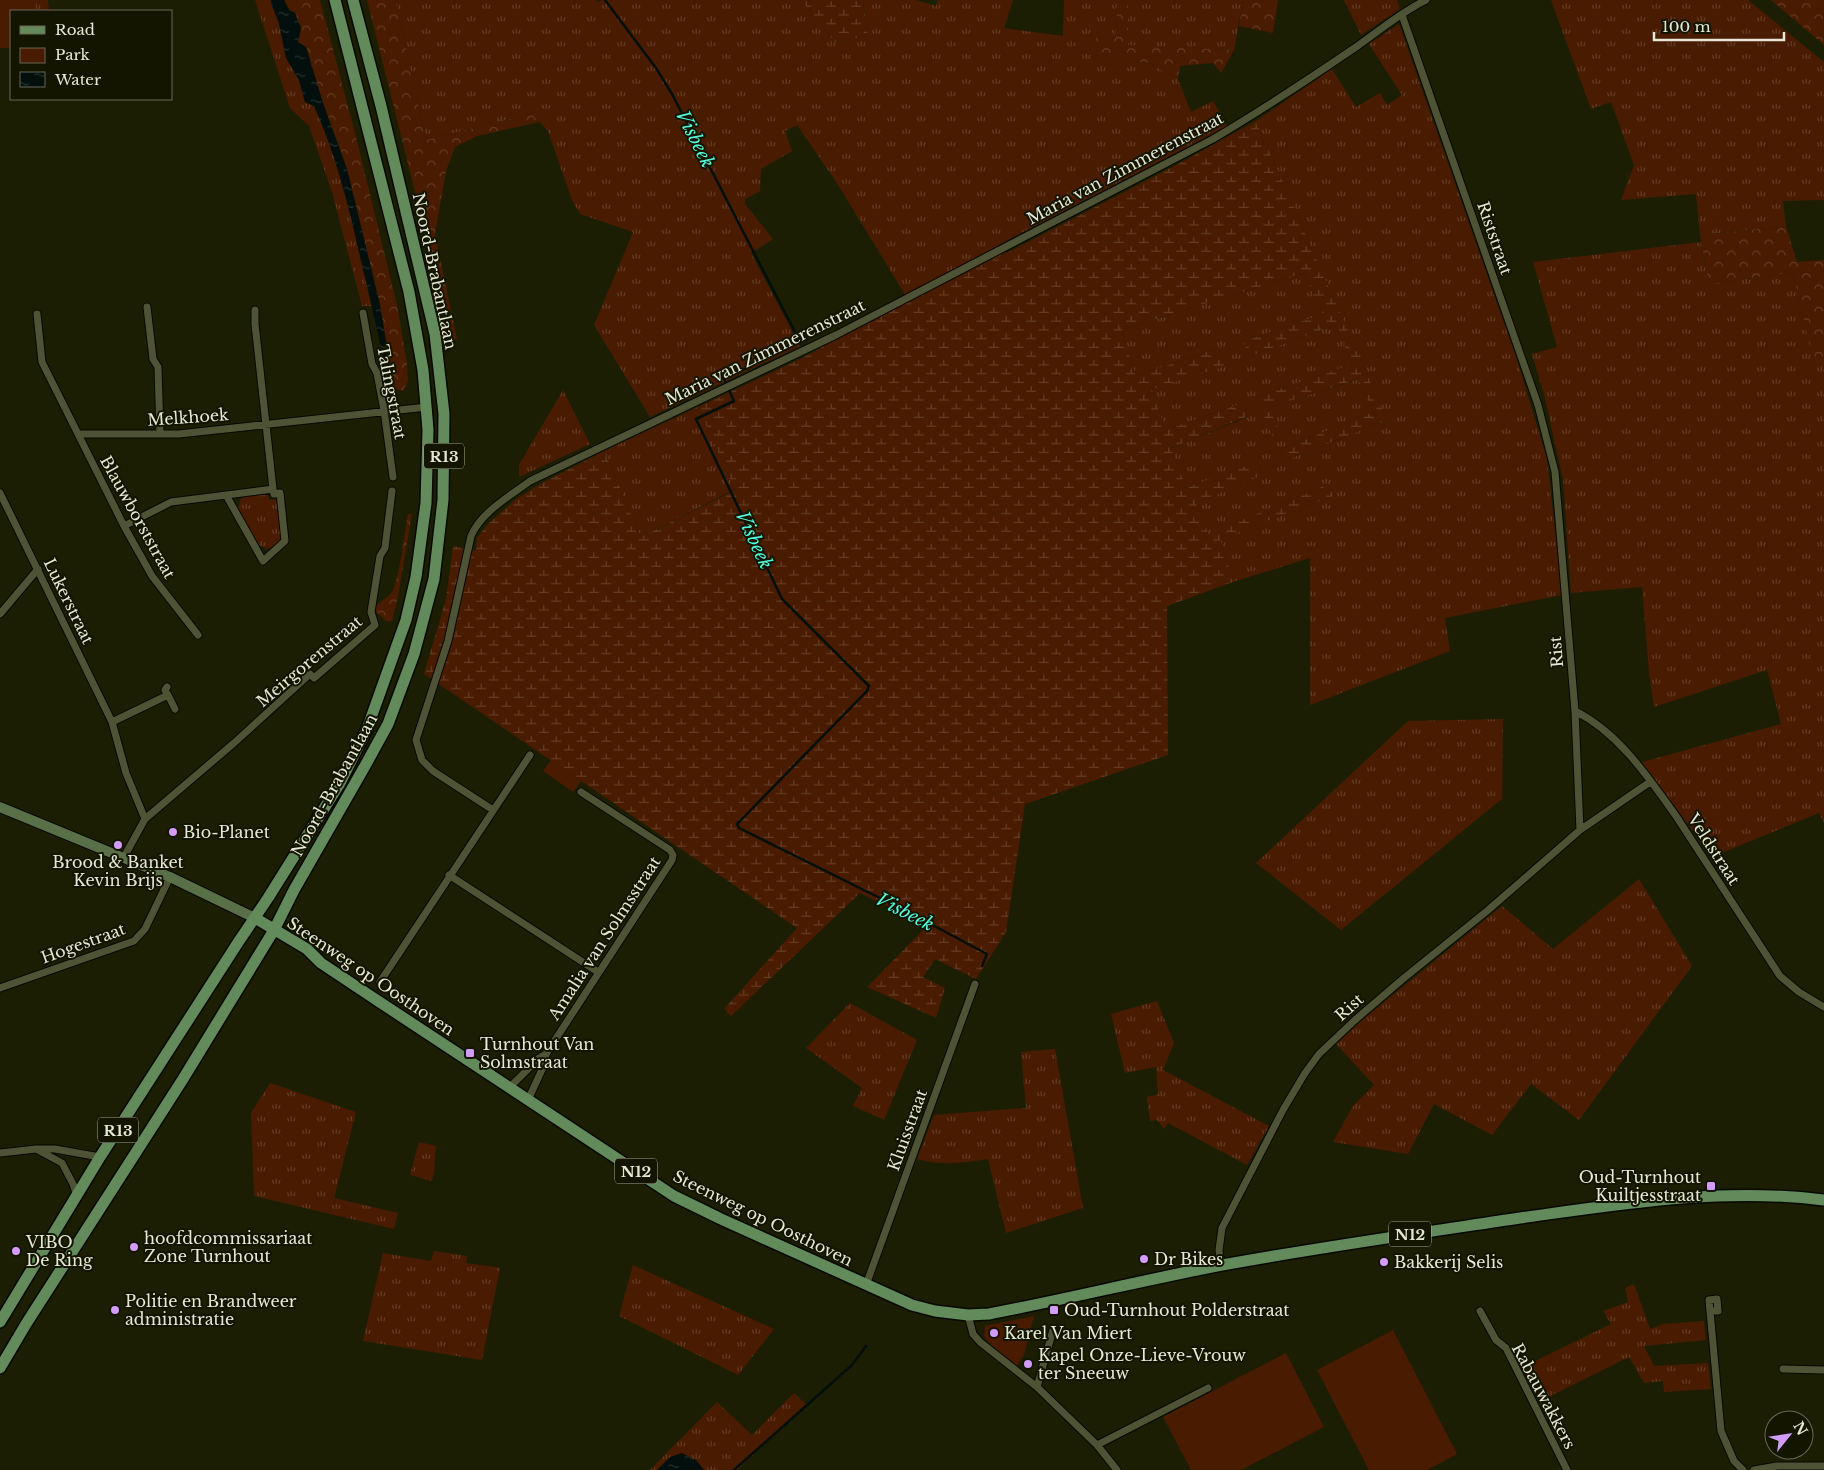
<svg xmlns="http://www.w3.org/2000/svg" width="1824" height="1470" font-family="'Libre Baskerville',serif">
<defs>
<pattern id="grass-tufts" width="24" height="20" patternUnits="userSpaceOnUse" patternTransform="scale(1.25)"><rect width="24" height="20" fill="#491b00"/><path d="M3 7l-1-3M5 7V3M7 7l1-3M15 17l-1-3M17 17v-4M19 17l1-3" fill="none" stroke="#633c24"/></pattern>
<pattern id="forest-crowns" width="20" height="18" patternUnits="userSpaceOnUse" patternTransform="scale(1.25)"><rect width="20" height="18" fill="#491b00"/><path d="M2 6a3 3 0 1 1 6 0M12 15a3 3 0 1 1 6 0" fill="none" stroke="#633c24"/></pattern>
<pattern id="wetland-marsh" width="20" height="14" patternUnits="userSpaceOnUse" patternTransform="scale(1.25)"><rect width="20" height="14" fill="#491b00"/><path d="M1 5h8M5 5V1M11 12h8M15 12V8" fill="none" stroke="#633c24"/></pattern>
<pattern id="water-ripples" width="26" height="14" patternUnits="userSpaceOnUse" patternTransform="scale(1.25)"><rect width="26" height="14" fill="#020f0c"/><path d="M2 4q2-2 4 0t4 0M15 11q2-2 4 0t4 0" fill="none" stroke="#27322f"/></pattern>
</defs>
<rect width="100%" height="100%" fill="#1c1e03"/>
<path fill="url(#grass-tufts)" d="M0,0h48l1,11h-38v37h-11z
M255,0h16l1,6 7,17 7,35 13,22 6,22 9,4c29,63 42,133 58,200h-10l-30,-114 -23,-66 -19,-18z
M395,0h201l2,2 4,-2h199l34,42 33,-6 -5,-36h53l20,6 2,-6h75l-9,28 59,8 1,-36h53l-1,36 -6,17 2,5 37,5 29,16 13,33 22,-11 14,25 -227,118 7,9 -98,48 -74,-121 -38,-55 -12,6 7,20 -31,18 -1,22 -15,8v5l28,35 -22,14 49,93 -150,71 -56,-92 39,-93 -53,-18 -8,-14 -24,-69 -8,-9 -2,-10 -112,28z
M1128,0h115l-9,50 -107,-4z
M1344,0h53l3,9 -39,26z
M1551,0h197l76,62v138l-41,1 3,25 -86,9 -4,-41 -75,6 13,-35 -23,-63 -20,7z
M1399,24l118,336 30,99 15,136 -117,23 5,33 -140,54v-147l-77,24 -13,-43 113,-43 -4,-12 -121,51 -12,-32 66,-29 -5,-11 -71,25 -15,-40 77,-31 -5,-14 -78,27 -13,-42 76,-24 -7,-17 -85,29 -15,-46 183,-57 19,41 -80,28 7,14 85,-31 18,39 -97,33 24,37 -9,-27 88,-28 14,33 -93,38 4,11 103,-41 -131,-299 76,-52 24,38 24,-14 7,12 15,-10 -33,-51z
M1701,242l8,42 84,-12 21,92 10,-1v460l-5,-10 -107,44 -70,-95 139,-38 -14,-54 -113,37 -5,-34 -7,-86 -71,6 -8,-113 -18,-82 -13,-44 25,-7 -24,-85z
M563,390l27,54 -71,33v-12z
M698,407l37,82 -94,48 -37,-86z
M268,494l1,6 8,-1 4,39 -5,7 -8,4 -12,-5 -18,-36 3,-9 2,-2z
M1503,719l-1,80 -161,131 -85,-67 152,-142z
M1639,879l53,87 -113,154 -48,-36 -39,51 -58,-31 -26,50 -75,-12 20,-36 21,-21 -38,-41 26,-24 140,-114 51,43z
M1157,1001l17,42 -11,27 106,56 -22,39 -79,-42 -4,6 -7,-9 -7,1 -3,-24 11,-3 -2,-27 -31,6 -14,-59z
M850,1003l67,37 -33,80 -31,-14 9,-18 -56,-40z
M1055,1049l28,159 -77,25 -18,-74c-25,4 -46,7 -71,0l17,-44 92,-7 -5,-56z
M270,1083l86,29 -22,86 64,15 -4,16 -140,-33 -3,-83z
M419,1142l17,4 -2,26 -2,9 -22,-6z
M434,1251l33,5 -1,7 34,5 -18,92 -119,-19 20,-88 48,8z
M633,1265l141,64 -36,46 -119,-59z
M1634,1284l16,45 13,-5 41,-3 2,19 -62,6 10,20 54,-3 3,26 -47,3 -1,-11 -19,2 -15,-26 -89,44 -17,-34 88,-43 -8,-13 25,-9 -3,-14z
M794,1393l13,12 -70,65h-87l67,-68 35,33z"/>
<path fill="url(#forest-crowns)" d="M284,0h36l35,133 42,172 10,59 1,17 -5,10 -9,-2 -14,-84 -33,-136 -24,-66 -17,-56 -9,-5 4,-14z
M367,0h28l31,140 112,-28 2,10 -63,14 -22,11 -9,24 -11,63 22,105 -7,1 -23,-100z
M1117,0h11v45l106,5 -13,23 -8,-10 -33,3 -2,13 -29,-16 -37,-5 -2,-5h-13l-1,-17h20z
M1243,0h35l-5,33 -34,-7z
M1771,0h53v45z
M1786,226l11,36 27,-2v103l-10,2 -21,-93 -84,12 -9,-49z
M408,514h4l-14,82 -6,25h-6l-14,-13c6,-4 14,-9 19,-15 8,-9 14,-63 17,-79z"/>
<path fill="url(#wetland-marsh)" d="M801,0h62l5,36 -33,6z
M1256,121l131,299 -103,41 -4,-11 93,-38 -15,-33 -87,28 9,27 -7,4 -17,-41 97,-33 -18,-39 -85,31 -7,-14 80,-28 -19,-41 -183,57 15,46 85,-29 8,18 -77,24 13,41 78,-27 5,13 -77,32 15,40 71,-26 5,13 -66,28 12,31 121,-50 4,12 -113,43 13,43 -66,24 1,149 -143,49 -19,128 -30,47 -41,-20 -12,18 22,11 -9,30 -69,-31 61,-62 -68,-32 -129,123 -7,-7 73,-81 -373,-254 22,-75 7,-53 23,5 1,-13 10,-13 29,-26 26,-16 62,-32 37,86 94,-47 -37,-83 102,-48 109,-58 98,-48 175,-91z"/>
<path fill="#491b00" d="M0,0h36l-1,11h-24v27l-11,-1z
M551,760l30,21 -8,11 -30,-21z
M1034,1316l-10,39 -8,12 -29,-26 -3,-5 1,-10z
M1393,1330l64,124 -30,16h-58l-52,-100z
M1286,1353l38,74 -83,43h-50l-28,-53z"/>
<path fill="url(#water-ripples)" d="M271,0h13l5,10 6,3 6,15 -3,14 8,5 17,56 24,66 33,136 14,84 -5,-1c-9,-46 -19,-90 -30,-136 -11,-49 -24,-100 -45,-146l-9,-4 -6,-22 -13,-22 -7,-35 -7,-17z
M682,1453l14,7 8,10h-47l13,-13z"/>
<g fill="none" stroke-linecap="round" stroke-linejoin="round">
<path stroke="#020f0c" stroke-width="2.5" d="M605,0l51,68 16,26 126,244 -3,5 -7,5 -64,31 10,22 -38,18 86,180 87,87 -2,5 -125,128 -5,5 2,4 167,83 81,43 -5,12
M734,1470l118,-105 14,-19"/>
<defs>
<path id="street" d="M1402,15l136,390 17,67 20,239 5,119
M147,307l6,52 5,8 2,67
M255,310v14l18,165
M363,313l9,51 5,9 7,37 9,67
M37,314l5,48 82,164 28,50 46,59
M78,434h101l248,-27
M0,493l112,229 14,51 19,46
M226,495l37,66 22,-20 -5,-48 -6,1 -1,-5
M124,526l47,-24 102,-13
M0,614l38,-45
M167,687l-2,3 3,5
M1575,711c44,22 73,66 101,105l104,160 19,16 25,15
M112,722l56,-27 7,14
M493,810l-60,-39 -11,-11 -6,-20 32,-99 23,-105c10,-24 39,-40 59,-55l306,-146 377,-196c49,-29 96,-60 143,-92 23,-16 45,-35 70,-47
M124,857l21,-38 89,-76 76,-69 4,4 61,-53 -4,-13 9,-56 5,-8 7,-57
M449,875l149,97
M380,982l150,-227
M0,988l134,-47 11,-12 25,-52
M510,1087l29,-29 7,-4 126,-194 1,-5 -3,-5 -89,-58
M528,1100l17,-37 1,-9
M36,1149l26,14 11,21 4,12
M0,1153l36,-4h19l45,8
M1221,1266l-2,-16 3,-22 61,-118 22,-37 14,-19 36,-34 49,-42 83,-67 93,-81 70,-48
M866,1285l109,-301
M1480,1311l16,29 10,8 61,122
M1710,1311h8l-1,-12 -8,1 1,11 11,120 13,30 9,9
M968,1315l5,19 7,8 57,45 60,58 20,25
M1783,1369l41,1
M1037,1387l16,-57
M1097,1445l111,-57
M1754,1470l23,-4h47"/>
<path id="secondary" d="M0,807l170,70 85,41"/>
<path id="primary" d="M255,918l52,31 14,14 51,34 302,199 47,23 191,86 23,6 33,4 21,-1c78,-15 155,-34 233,-49 99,-18 198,-32 298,-47 101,-14 202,-31 304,-18
M0,1322l100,-165 139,-216 29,-43 72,-115 27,-54 39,-109 10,-43 10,-74 2,-73 -5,-60 -14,-78 -74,-292
M0,1368l26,-44 157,-245 91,-149 20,-40 71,-124 23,-42 26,-70 20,-75 9,-79 1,-86 -9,-80 -54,-228 -28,-106"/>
</defs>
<use href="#street" stroke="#070800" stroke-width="9"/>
<use href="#secondary" stroke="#070800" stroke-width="12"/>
<use href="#primary" stroke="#070800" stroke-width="14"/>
<use href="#street" stroke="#4f5335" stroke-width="7"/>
<use href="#secondary" stroke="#596f48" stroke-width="10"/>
<use href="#primary" stroke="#638a5b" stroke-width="11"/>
</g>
<g fill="#d29cfd" stroke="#131500" stroke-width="2">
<circle cx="173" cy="832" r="5"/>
<circle cx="118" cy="845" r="5"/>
<rect x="465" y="1048" width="10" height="10" rx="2.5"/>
<rect x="1706" y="1181" width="10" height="10" rx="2.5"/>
<circle cx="134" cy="1247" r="5"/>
<circle cx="16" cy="1251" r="5"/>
<circle cx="1144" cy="1259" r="5"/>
<circle cx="1384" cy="1262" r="5"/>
<circle cx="115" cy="1310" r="5"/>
<rect x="1049" y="1305" width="10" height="10" rx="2.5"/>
<circle cx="994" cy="1333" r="5"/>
<circle cx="1028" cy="1364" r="5"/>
</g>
<g text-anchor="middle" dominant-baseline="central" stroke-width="4" stroke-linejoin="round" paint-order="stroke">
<g fill="#131500" stroke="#a6a996" stroke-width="1">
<rect x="424" y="443.5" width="40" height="25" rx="4"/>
<rect x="98" y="1117.5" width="40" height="25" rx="4"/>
<rect x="615" y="1158.5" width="42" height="25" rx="4"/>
<rect x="1389" y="1221.5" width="42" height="25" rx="4"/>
</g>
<g font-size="15" font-weight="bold" fill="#e5e8d7">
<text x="444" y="456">R13</text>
<text x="118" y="1130">R13</text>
<text x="636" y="1171">N12</text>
<text x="1410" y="1234">N12</text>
</g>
<g font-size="16" fill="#e5e8d7" stroke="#131500">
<text transform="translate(1125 168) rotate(-28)">Maria van Zimmerenstraat</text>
<text transform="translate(1495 238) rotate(71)">Riststraat</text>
<text transform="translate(435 271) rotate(78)">Noord-Brabantlaan</text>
<text transform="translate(765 352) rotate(-26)">Maria van Zimmerenstraat</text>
<text transform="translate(392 392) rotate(79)">Talingstraat</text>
<text transform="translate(188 417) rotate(-4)">Melkhoek</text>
<text transform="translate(138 517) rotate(61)">Blauwborststraat</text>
<text transform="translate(69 601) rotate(64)">Lukerstraat</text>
<text transform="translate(1556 652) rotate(-95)">Rist</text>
<text transform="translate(309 661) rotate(-40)">Meirgorenstraat</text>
<text transform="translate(334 785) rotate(-61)">Noord-Brabantlaan</text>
<text transform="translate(1714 849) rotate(57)">Veldstraat</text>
<text transform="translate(604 938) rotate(-57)">Amalia van Solmsstraat</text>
<text transform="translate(83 943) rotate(-20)">Hogestraat</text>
<text transform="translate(371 976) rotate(34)">Steenweg op Oosthoven</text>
<text transform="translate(1349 1007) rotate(-42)">Rist</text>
<text transform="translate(907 1130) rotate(-70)">Kluisstraat</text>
<text transform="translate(763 1218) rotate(26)">Steenweg op Oosthoven</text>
<text transform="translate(1544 1396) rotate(62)">Rabauwakkers</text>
</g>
<g font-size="16" fill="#e5e8d7" stroke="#131500" text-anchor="start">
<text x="183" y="832">Bio-Planet</text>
<text x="118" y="862" text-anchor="middle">Brood &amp; Banket<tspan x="118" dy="18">Kevin Brijs</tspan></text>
<text x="480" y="1044">Turnhout Van<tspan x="480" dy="18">Solmstraat</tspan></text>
<text x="1701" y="1177" text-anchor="end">Oud-Turnhout<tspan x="1701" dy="18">Kuiltjesstraat</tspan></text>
<text x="144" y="1238">hoofdcommissariaat<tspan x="144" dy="18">Zone Turnhout</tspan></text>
<text x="26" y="1242">VIBO<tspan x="26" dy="18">De Ring</tspan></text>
<text x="1154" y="1259">Dr Bikes</text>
<text x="1394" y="1262">Bakkerij Selis</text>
<text x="125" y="1301">Politie en Brandweer<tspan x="125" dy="18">administratie</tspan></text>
<text x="1064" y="1310">Oud-Turnhout Polderstraat</text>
<text x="1004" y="1333">Karel Van Miert</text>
<text x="1038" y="1355">Kapel Onze-Lieve-Vrouw<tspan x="1038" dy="18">ter Sneeuw</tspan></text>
</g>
<g font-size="18" font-style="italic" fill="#55f9dc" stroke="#131500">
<text transform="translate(695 139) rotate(63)">Visbeek</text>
<text transform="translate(754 540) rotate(65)">Visbeek</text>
<text transform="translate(905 912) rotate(27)">Visbeek</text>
</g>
</g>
<rect x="10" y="10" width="162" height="90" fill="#131500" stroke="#676956"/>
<rect x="20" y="26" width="25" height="8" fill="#638a5b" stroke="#676956"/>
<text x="55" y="35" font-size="15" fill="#e5e8d7">Road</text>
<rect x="20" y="48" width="25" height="15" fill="#491b00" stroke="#676956"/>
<text x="55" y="60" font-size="15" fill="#e5e8d7">Park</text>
<rect x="20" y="72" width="25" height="15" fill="url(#water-ripples)" stroke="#676956"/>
<text x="55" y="85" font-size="15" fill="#e5e8d7">Water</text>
<g transform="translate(1789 1435) rotate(60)"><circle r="24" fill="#131500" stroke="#676956"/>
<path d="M0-4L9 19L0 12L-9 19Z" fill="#d29cfd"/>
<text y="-8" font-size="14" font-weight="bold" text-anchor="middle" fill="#e5e8d7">N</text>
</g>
<path d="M1654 32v8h130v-8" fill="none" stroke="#e5e8d7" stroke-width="2.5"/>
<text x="1662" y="32" font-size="15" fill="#e5e8d7" stroke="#131500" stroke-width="4" paint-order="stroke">100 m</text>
</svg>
